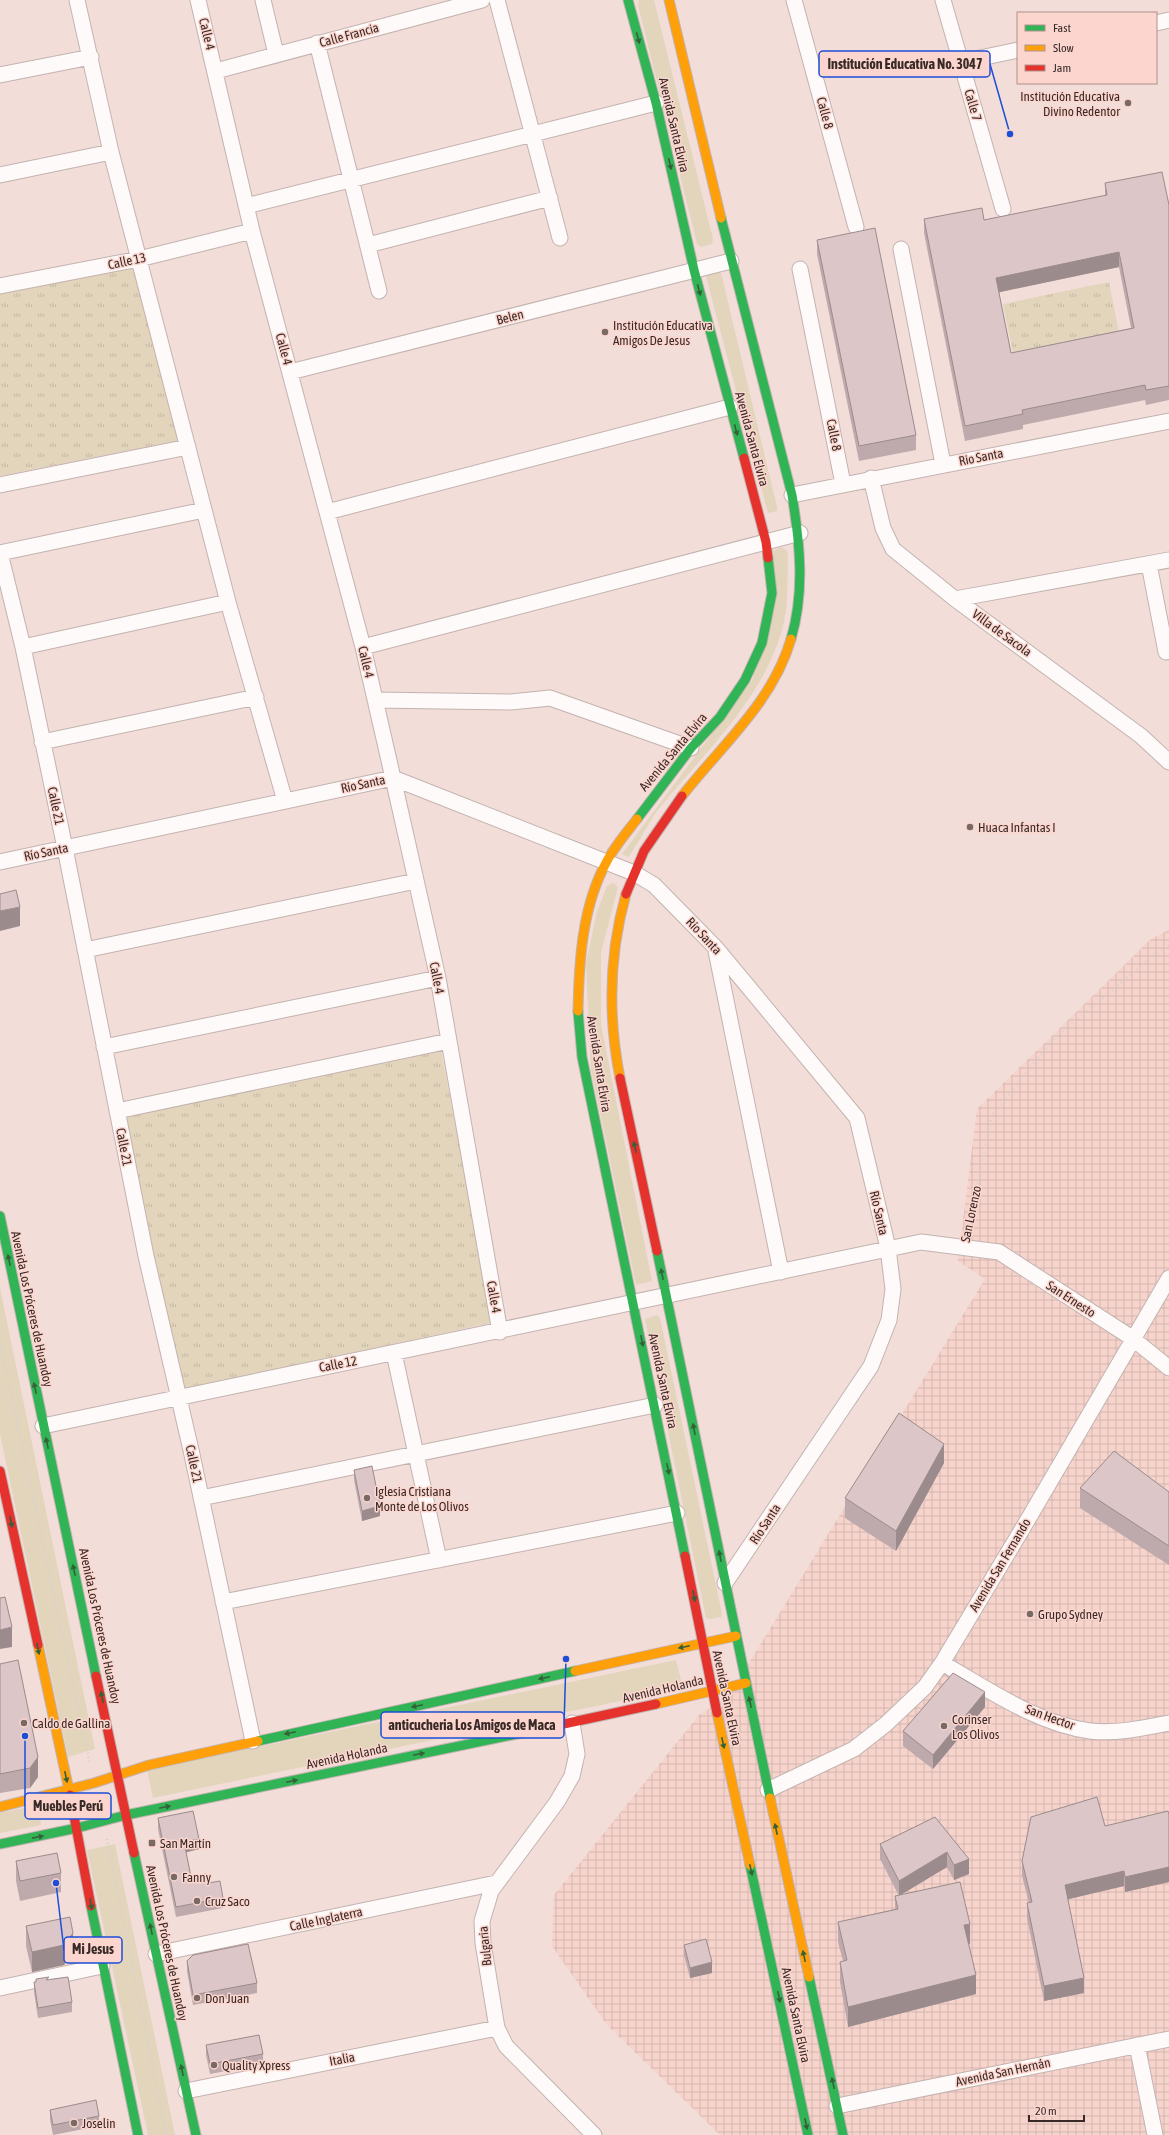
<svg xmlns="http://www.w3.org/2000/svg" width="1169" height="2135" font-family="'Asap Condensed',sans-serif">
<defs>
<pattern id="industrial-grid" width="8" height="8" patternUnits="userSpaceOnUse"><rect width="8" height="8" fill="#f6d4cc"/><path d="M0 4h8M4 0v8" fill="none" stroke="#d4b6af"/></pattern>
<pattern id="park-tufts" width="24" height="20" patternUnits="userSpaceOnUse"><rect width="24" height="20" fill="#e2d5bc"/><path d="M3 7l-1-3M5 7V3M7 7l1-3M15 17l-1-3M17 17v-4M19 17l1-3" fill="none" stroke="#c3b7a2"/></pattern>
</defs>
<rect width="100%" height="100%" fill="#f2ddd8"/>
<path fill="url(#industrial-grid)" d="M1169,930v1205h-449l-113,-110 -55,-79 2,-51 145,-180 29,-18 257,-418 -27,-18 19,-152 174,-170z"/>
<path fill="#e2d5bc" d="M639,0h15l59,239 -1,5 -11,3 -4,-3 -59,-239z
M717,270l4,3 56,234v4l-9,2 -62,-237 2,-3z
M781,547l5,3 2,4c-1,25 1,52 -6,76 -20,71 -80,125 -125,181 -7,9 -24,42 -29,46l-6,-3 131,-175 20,-128z
M613,883l5,4 -17,66v72l51,256 -16,4 -45,-216 -5,-106 11,-51 10,-26z
M0,1288l95,461 -27,8 -68,-323z
M657,1315l3,3 62,296 -1,3 -10,2 -5,-1 -61,-299z
M676,1660l7,28 -530,110 -6,-28z
M39,1805l2,20 -41,8v-20z
M115,1844l60,291h-27l-61,-285z"/>
<path fill="url(#park-tufts)" d="M134,265l48,175 -182,36v-185z
M1109,282l11,55 -106,21 -11,-54z
M440,1046l54,276 -312,68 -57,-276z"/>
<g fill="none" stroke-linecap="round" stroke-linejoin="round">
<defs>
<path id="street" d="M77,0l34,152 117,450 57,199
M198,0l54,231 111,416 30,131 45,200 62,354
M263,0l13,54
M497,0l63,238
M794,0l62,227
M943,0l60,209
M1156,23l13,-3
M317,43l62,248
M961,62l57,-12
M216,71l266,-71
M0,75l91,-18
M0,175l111,-23
M246,206l410,-103
M368,245l182,-47
M901,249l42,215
M800,269l43,215
M0,286l139,-27 113,-28
M290,372l441,-111
M871,478l12,50 10,21 62,50 186,137 28,26
M0,485l188,-38
M792,495l377,-74
M327,512l403,-105
M0,553l23,94 42,201 81,408 45,194 62,291
M0,553l204,-43
M1149,564l17,88 3,-1
M955,599l214,-39
M23,647l205,-45
M363,647l437,-114
M375,700l136,2 39,-4 141,50
M42,742l214,-45
M0,862l393,-84 241,95 20,12 62,63 141,170 31,130 5,41 -4,31 -18,46 -146,217
M85,950l331,-69
M716,951l65,321
M104,1047l334,-69
M117,1111l332,-70
M394,1353l45,207
M43,1426l878,-184 78,10 133,86 37,30
M201,1498l454,-93
M223,1602l454,-89
M942,1663c46,26 95,61 148,68 27,3 54,-3 79,-8
M572,1723l5,31 -5,22 -15,26 -66,89 -9,30 1,22 14,85 9,18 88,89
M768,1790l86,-41 32,-25 39,-37 17,-24 88,-147 139,-238
M156,1954l340,-71
M0,1988l102,-22
M1137,2045l18,90
M186,2091l311,-63
M837,2106l332,-67"/>
<path id="fast" d="M628,0l28,103 38,167 50,188
M721,218l71,277c8,48 13,97 -1,144
M637,819l54,-71 29,-31 25,-37 17,-37 10,-50 -4,-35
M578,1011l4,46 103,499
M0,1216l96,460
M657,1251l113,547
M258,1741l317,-70
M0,1844l77,-16 49,-13 396,-82
M134,1853l62,282
M750,1865l58,270
M91,1906l47,229
M809,1977l34,158"/>
<path id="slow" d="M669,0l52,218
M682,796c39,-50 91,-94 109,-157
M578,1011c1,-50 4,-105 29,-150 8,-15 20,-29 30,-42
M620,1078c-12,-61 -11,-124 6,-184
M38,1645l32,150
M575,1671l161,-35
M656,1704l90,-21
M717,1713l33,152
M770,1798l39,179
M0,1807l94,-24 55,-18 109,-24"/>
<path id="jam" d="M744,458l22,84 2,16
M626,894l18,-43 38,-55
M620,1078l37,173
M0,1471l38,174
M685,1556l32,157
M96,1676l38,177
M522,1733l134,-29
M70,1795l21,111"/>
</defs>
<use href="#street" stroke="#c3b3b0" stroke-width="17"/>
<use href="#fast" stroke="#c3b3b0" stroke-width="11"/>
<use href="#slow" stroke="#c3b3b0" stroke-width="11"/>
<use href="#jam" stroke="#c3b3b0" stroke-width="11"/>
<path stroke="#d6d0cf" stroke-width="2.5" stroke-dasharray="1 3" stroke-linecap="butt" d="M968,1231l24,-116 61,-75 102,-86 14,-9
M0,1342l90,422
M107,1839l59,296"/>
<use href="#street" stroke="#fdfaf9" stroke-width="15"/>
<use href="#fast" stroke="#30b455" stroke-width="9"/>
<use href="#slow" stroke="#ff9f0a" stroke-width="9"/>
<use href="#jam" stroke="#e5322d" stroke-width="9"/>
</g>
<path fill="#beaaac" fill-rule="evenodd" d="M1105,183l64,22v195l-23,5 -1,-5 -122,25v4l-58,12 -41,-208v-14l60,1 121,-24zM1119,267l12,61 -120,25 -12,-61z
M817,240l99,195v15l-57,11 -42,-207z
M944,1463l-48,88 -51,-33v-20z
M354,1470l26,46 -18,5 -8,-41z
M1080,1488l89,4v73l-89,-57z
M0,1664l38,113 -8,11 -30,5z
M985,1707l-52,62 -30,-23v-15z
M1169,1815v67l-44,10 -1,-6 -56,13 16,94 -40,8 -17,-83v-15h2l-7,-27v-15l83,-35z
M935,1817l34,57 -15,6 -7,-13 -47,28 70,49h-2l8,50 -128,33 -8,-45v-20l3,-1 -5,-19v-20l57,-13v-13h4l-19,-37v-15z
M158,1818l41,31 -13,3 5,25 17,6 15,15v10l-47,9 -18,-88z
M16,1861l45,12v19l-41,9 -4,-20z
M26,1926l47,27 -9,12 -32,7 -6,-26z
M684,1945l28,28 -22,5 -6,-23z
M187,1961l70,22v10l-64,12 -6,-34z
M36,1979l13,1 23,22v10l-34,6 -4,-26v-10h2z
M206,2045l57,9v10l-53,10 -4,-19z
M50,2110l49,6v10l-46,9 -3,-15z"/>
<path fill="#9b8b8c" d="M1119,252v15l-123,26v-15z
M20,907v19l-20,5v-20z
M944,1444v19l-48,88v-20z
M380,1506v10l-18,5v-10z
M12,1627v20l-12,2v-19z
M985,1692v15l-52,62v-14z
M38,1757v20l-8,11v-20z
M199,1839v10l-15,4v-11z
M947,1852v15l-48,29v-15z
M969,1859v15l-15,6v-15z
M1169,1867v15l-44,10v-15z
M1124,1871v15l-59,14v-15z
M970,1924v20l-6,1v-20z
M73,1933v20l-9,12 -32,7v-20z
M712,1962v11l-22,5v-10z
M976,1975v19l-128,33v-20z
M1084,1978v15l-40,8v-15z"/>
<path fill="#ddc6c8" stroke="#9b8b8c" fill-rule="evenodd" d="M1162,172l7,33v181l-23,4 -1,-5 -123,25 1,4 -58,12 -41,-207 58,-11 2,12 123,-25 -2,-12zM1119,252l15,76 -123,25 -15,-75z
M875,228l41,207 -57,11 -42,-206z
M16,890l4,17 -20,4v-17z
M899,1413l45,31 -48,87 -51,-33z
M1114,1451l55,41v54l-89,-58z
M372,1466l8,40 -18,5 -8,-41z
M5,1597l7,30 -12,3v-32z
M18,1660l20,97 -8,11 -30,6v-110z
M953,1673l32,19 -52,63 -30,-24z
M1097,1797l8,29 63,-15 1,4v52l-44,10 -1,-6 -59,14 19,93 -40,8 -17,-83 5,-1 -10,-41 9,-44z
M193,1811l6,28 -15,3 7,35 15,-3 2,9 12,-2 3,17 -47,9 -18,-89z
M935,1817l34,42 -15,6 -7,-13 -48,29 -19,-37z
M57,1853l4,20 -41,8 -4,-20z
M960,1882l10,42 -6,1 12,50 -128,32 -8,-45 7,-2 -9,-38 60,-13 -3,-13z
M70,1917l3,16 -9,12 -32,7 -6,-26z
M706,1939l6,23 -22,6 -6,-23z
M248,1944l9,39 -64,12 -6,-34 6,-6z
M49,1977l-3,3 22,-3 4,25 -34,6 -4,-26h2v-3z
M259,2035l4,19 -53,10 -4,-19z
M96,2100l3,16 -46,9 -3,-15z"/>
<defs><path id="oneway-solid" d="M-6-.8H1V-3.2L6.5 0L1 3.2V.8H-6Z"/></defs>
<g fill="#356139">
<use href="#oneway-solid" transform="translate(638 38) rotate(75)"/>
<use href="#oneway-solid" transform="translate(670 164) rotate(77)"/>
<use href="#oneway-solid" transform="translate(699 290) rotate(75)"/>
<use href="#oneway-solid" transform="translate(736 430) rotate(75)"/>
<use href="#oneway-solid" transform="translate(635 1147) rotate(-102)"/>
<use href="#oneway-solid" transform="translate(9 1260) rotate(-102)"/>
<use href="#oneway-solid" transform="translate(662 1274) rotate(-102)"/>
<use href="#oneway-solid" transform="translate(642 1341) rotate(78)"/>
<use href="#oneway-solid" transform="translate(35 1388) rotate(-102)"/>
<use href="#oneway-solid" transform="translate(694 1429) rotate(-101)"/>
<use href="#oneway-solid" transform="translate(47 1443) rotate(-102)"/>
<use href="#oneway-solid" transform="translate(668 1469) rotate(78)"/>
<use href="#oneway-solid" transform="translate(11 1522) rotate(78)"/>
<use href="#oneway-solid" transform="translate(720 1556) rotate(-101)"/>
<use href="#oneway-solid" transform="translate(74 1570) rotate(-102)"/>
<use href="#oneway-solid" transform="translate(694 1596) rotate(79)"/>
<use href="#oneway-solid" transform="translate(684 1647) rotate(168)"/>
<use href="#oneway-solid" transform="translate(38 1649) rotate(78)"/>
<use href="#oneway-solid" transform="translate(544 1678) rotate(168)"/>
<use href="#oneway-solid" transform="translate(102 1697) rotate(-102)"/>
<use href="#oneway-solid" transform="translate(750 1702) rotate(-102)"/>
<use href="#oneway-solid" transform="translate(417 1706) rotate(168)"/>
<use href="#oneway-solid" transform="translate(290 1733) rotate(168)"/>
<use href="#oneway-solid" transform="translate(723 1743) rotate(78)"/>
<use href="#oneway-solid" transform="translate(419 1754) rotate(-12)"/>
<use href="#oneway-solid" transform="translate(66 1777) rotate(78)"/>
<use href="#oneway-solid" transform="translate(292 1781) rotate(-12)"/>
<use href="#oneway-solid" transform="translate(165 1807) rotate(-12)"/>
<use href="#oneway-solid" transform="translate(776 1829) rotate(-102)"/>
<use href="#oneway-solid" transform="translate(38 1837) rotate(-11)"/>
<use href="#oneway-solid" transform="translate(751 1870) rotate(78)"/>
<use href="#oneway-solid" transform="translate(91 1904) rotate(80)"/>
<use href="#oneway-solid" transform="translate(151 1929) rotate(-102)"/>
<use href="#oneway-solid" transform="translate(804 1956) rotate(-102)"/>
<use href="#oneway-solid" transform="translate(779 1997) rotate(78)"/>
<use href="#oneway-solid" transform="translate(182 2070) rotate(-102)"/>
<use href="#oneway-solid" transform="translate(833 2083) rotate(-102)"/>
<use href="#oneway-solid" transform="translate(806 2124) rotate(78)"/>
</g>
<g fill="#796965" stroke="#fcd6ce" stroke-width="1.5">
<circle cx="1128" cy="103" r="4"/>
<circle cx="605" cy="332" r="4"/>
<circle cx="970" cy="827" r="4"/>
<circle cx="367" cy="1498" r="4"/>
<circle cx="1030" cy="1614" r="4"/>
<circle cx="24" cy="1723" r="4"/>
<circle cx="944" cy="1726" r="4"/>
<rect x="148" y="1839" width="8" height="8" rx="2"/>
<circle cx="174" cy="1877" r="4"/>
<circle cx="197" cy="1901" r="4"/>
<circle cx="197" cy="1998" r="4"/>
<circle cx="214" cy="2065" r="4"/>
<circle cx="74" cy="2123" r="4"/>
</g>
<g text-anchor="middle" dominant-baseline="central" stroke-width="3" stroke-linejoin="round" paint-order="stroke">
<g font-size="13" fill="#382a27" stroke="#fcd6ce">
<text transform="translate(207 34) rotate(76)">Calle 4</text>
<text transform="translate(349 35) rotate(-15)">Calle Francia</text>
<text transform="translate(973 105) rotate(74)">Calle 7</text>
<text transform="translate(825 113) rotate(75)">Calle 8</text>
<text transform="translate(674 125) rotate(77)">Avenida Santa Elvira</text>
<text transform="translate(127 261) rotate(-12)">Calle 13</text>
<text transform="translate(510 317) rotate(-14)">Belen</text>
<text transform="translate(284 349) rotate(75)">Calle 4</text>
<text transform="translate(834 435) rotate(79)">Calle 8</text>
<text transform="translate(752 439) rotate(75)">Avenida Santa Elvira</text>
<text transform="translate(981 457) rotate(-11)">Rio Santa</text>
<text transform="translate(1002 633) rotate(36)">Villa de Sacola</text>
<text transform="translate(366 662) rotate(77)">Calle 4</text>
<text transform="translate(673 752) rotate(-50)">Avenida Santa Elvira</text>
<text transform="translate(363 784) rotate(-12)">Río Santa</text>
<text transform="translate(56 806) rotate(78)">Calle 21</text>
<text transform="translate(46 852) rotate(-12)">Río Santa</text>
<text transform="translate(704 936) rotate(47)">Río Santa</text>
<text transform="translate(437 978) rotate(79)">Calle 4</text>
<text transform="translate(599 1064) rotate(81)">Avenida Santa Elvira</text>
<text transform="translate(124 1147) rotate(79)">Calle 21</text>
<text transform="translate(879 1213) rotate(77)">Río Santa</text>
<text transform="translate(971 1214) rotate(-78)">San Lorenzo</text>
<text transform="translate(494 1297) rotate(80)">Calle 4</text>
<text transform="translate(1071 1299) rotate(33)">San Ernesto</text>
<text transform="translate(32 1309) rotate(78)">Avenida Los Próceres de Huandoy</text>
<text transform="translate(338 1364) rotate(-11)">Calle 12</text>
<text transform="translate(663 1381) rotate(78)">Avenida Santa Elvira</text>
<text transform="translate(194 1464) rotate(78)">Calle 21</text>
<text transform="translate(765 1524) rotate(-57)">Río Santa</text>
<text transform="translate(1000 1565) rotate(-59)">Avenida San Fernando</text>
<text transform="translate(100 1626) rotate(78)">Avenida Los Próceres de Huandoy</text>
<text transform="translate(663 1689) rotate(-13)">Avenida Holanda</text>
<text transform="translate(727 1698) rotate(78)">Avenida Santa Elvira</text>
<text transform="translate(1050 1717) rotate(20)">San Hector</text>
<text transform="translate(347 1756) rotate(-12)">Avenida Holanda</text>
<text transform="translate(326 1919) rotate(-12)">Calle Inglaterra</text>
<text transform="translate(167 1943) rotate(78)">Avenida Los Próceres de Huandoy</text>
<text transform="translate(485 1946) rotate(-96)">Bulgaria</text>
<text transform="translate(796 2015) rotate(78)">Avenida Santa Elvira</text>
<text transform="translate(342 2059) rotate(-11)">Italia</text>
<text transform="translate(1003 2072) rotate(-12)">Avenida San Hernán</text>
</g>
<g font-size="13" fill="#382a27" stroke="#fcd6ce" text-anchor="start">
<text x="1120" y="96" text-anchor="end">Institución Educativa<tspan x="1120" dy="15">Divino Redentor</tspan></text>
<text x="613" y="325">Institución Educativa<tspan x="613" dy="15">Amigos De Jesus</tspan></text>
<text x="978" y="827">Huaca Infantas I</text>
<text x="375" y="1491">Iglesia Cristiana<tspan x="375" dy="15">Monte de Los Olivos</tspan></text>
<text x="1038" y="1614">Grupo Sydney</text>
<text x="952" y="1719">Corinser<tspan x="952" dy="15">Los Olivos</tspan></text>
<text x="32" y="1723">Caldo de Gallina</text>
<text x="160" y="1843">San Martín</text>
<text x="182" y="1877">Fanny</text>
<text x="205" y="1901">Cruz Saco</text>
<text x="205" y="1998">Don Juan</text>
<text x="222" y="2065">Quality Xpress</text>
<text x="82" y="2123">Joselin</text>
</g>
</g>
<path fill="none" stroke="#1d4ed8" stroke-width="1.5" d="M1010 134L990 64M566 1659L564 1725M25 1736L25 1806M56 1883L64 1950"/>
<g fill="#1d4ed8" stroke="#fcd6ce" stroke-width="1.5">
<circle cx="1010" cy="134" r="4"/>
<circle cx="566" cy="1659" r="4"/>
<circle cx="25" cy="1736" r="4"/>
<circle cx="56" cy="1883" r="4"/>
</g>
<g fill="#fcd6ce" stroke="#1d4ed8" stroke-width="1.5">
<rect x="819" y="51" width="171" height="26" rx="4"/>
<rect x="381" y="1712" width="183" height="26" rx="4"/>
<rect x="25" y="1793" width="86" height="26" rx="4"/>
<rect x="64" y="1937" width="58" height="26" rx="4"/>
</g>
<g font-size="14" text-anchor="middle" font-weight="bold" fill="#382a27">
<text x="905" y="69">Institución Educativa No. 3047</text>
<text x="472" y="1730">anticucheria Los Amigos de Maca</text>
<text x="68" y="1811">Muebles Perú</text>
<text x="93" y="1954">Mi Jesus</text>
</g>
<rect x="1017" y="12" width="140" height="72" fill="#fcd6ce" stroke="#ae918b"/>
<rect x="1025" y="25" width="20" height="6" fill="#30b455" stroke="#ae918b"/>
<text x="1053" y="32" font-size="12" fill="#382a27">Fast</text>
<rect x="1025" y="45" width="20" height="6" fill="#ff9f0a" stroke="#ae918b"/>
<text x="1053" y="52" font-size="12" fill="#382a27">Slow</text>
<rect x="1025" y="65" width="20" height="6" fill="#e5322d" stroke="#ae918b"/>
<text x="1053" y="72" font-size="12" fill="#382a27">Jam</text>
<path d="M1029 2115v6h55v-6" fill="none" stroke="#382a27" stroke-width="2"/>
<text x="1035" y="2115" font-size="12" fill="#382a27" stroke="#fcd6ce" stroke-width="3" paint-order="stroke">20 m</text>
</svg>
